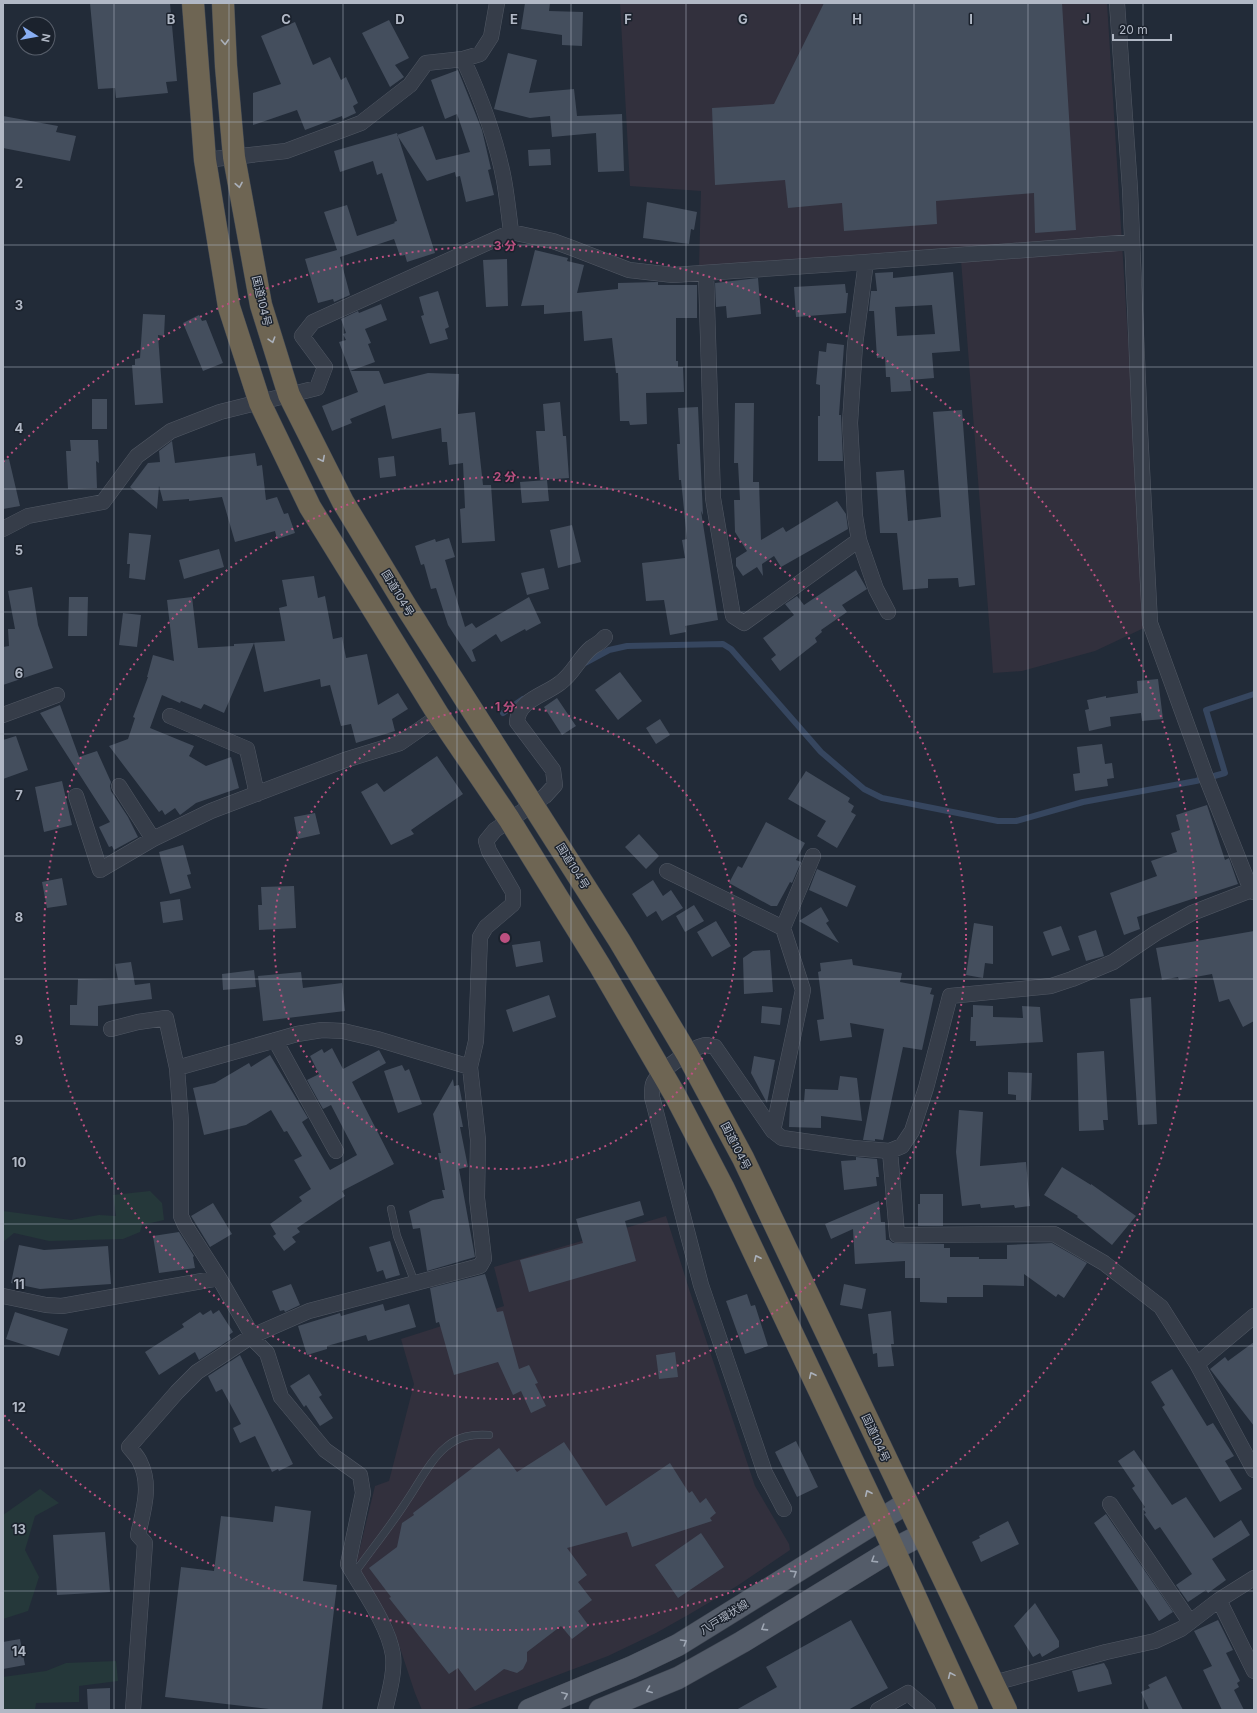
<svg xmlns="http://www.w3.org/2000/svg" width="1257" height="1713" font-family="Inter,'Noto Sans JP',sans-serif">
<rect width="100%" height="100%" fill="#222b38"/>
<path fill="#32303d" d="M620,3h487l39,624 -51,24 -73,20 -29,2 -33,-426 -261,20 2,-76 -71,-5z
M666,1216l24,76 65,194 34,58 1,6 -53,36 -49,29 -32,18 -48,23 -143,54h-43l-7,-17 -23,-69 -23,-31 -12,-33 18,-74 14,-5 25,-97 -13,-45 103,-33 -10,-39z"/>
<path fill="#25383a" d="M150,1191l12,12 2,17 -22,5 -2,7 -17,7 -74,2 -35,-8 -11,9v-31l68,9 28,-5 17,1 -3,-21z
M40,1489l19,14 -24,13 -10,34 14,27 -11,34 -25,8v-104z
M116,1661l2,20 -39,5v16l-43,1 -1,7h-32v-33l43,-6 20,-8z"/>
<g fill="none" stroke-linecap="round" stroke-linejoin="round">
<path stroke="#36465f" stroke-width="6" d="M583,664l26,-14 18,-4 96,-2 8,5 90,103 43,37 18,9 116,23h18l67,-19 113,-21 29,-8 -19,-63 48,-16
M503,713l20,-14"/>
</g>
<path fill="#444e5d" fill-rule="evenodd" d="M90,3h80l7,78 -11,1 2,11 -52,5 -1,-10 -17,1z
M525,3h25l-1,8 34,1 -1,34 -20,-1v-10l-41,-6z
M824,3h238l14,227 -41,3 -1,-40 -98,8 1,23 -93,7 -2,-28 -54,5 -3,-28 -70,5 -3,-77 62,-4z
M389,20l20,38 -14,7 9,12 -14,10 -28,-54z
M295,22l18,43 17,-8 11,23 5,-3 12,26 -5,3 3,7 -13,6 -1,-3 -37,14 -8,-20 -44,15v-32l28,-9 -20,-48z
M508,53l29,7 -8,33 45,-4 3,27 45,-2 2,57 -26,1 -2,-39 -44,4 -2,-21 -20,2 -36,-9z
M458,70l24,60 9,39 -3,1 6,25 -28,7 -6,-26 -4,1 -1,-5 -28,9 -30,-46 26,-9 13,34 34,-8 -13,-38 -12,5 -14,-39z
M3,116l55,10 -2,6 20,4 -6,25 -67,-13z
M397,133l38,120 -28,9 -2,-7 -5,1 -6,-17 -54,18 10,38 -16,7 -1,-3 -15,4 -13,-44 32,-9 -13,-38 23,-7 10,31 38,-13 -1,-1 3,-1 -15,-48 -5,2 -4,-14 -33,11 -6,-21z
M550,149l1,16 -22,1 -1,-16z
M647,202l50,10 -3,18 -3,-1 -2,15 -46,-6z
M535,250l33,8 -1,3 17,4 -7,28 41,-4v-6l40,-1v3h39v33h-21v43h2v6h5l1,25 -38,1 1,31 -17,1 -1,-4h-9l-2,-48h-2l-4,-35 -28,3 -2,-30 -38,3v-9l-23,1z
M507,259l1,47 -22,1 -3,-47z
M893,272v6l60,-6 7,79 -28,2 2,25 -24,2 1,11 -20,1 -1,-15h-4l-1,-20 -8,1 -3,-47h-5l2,-20h6l-2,-18zM932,305l3,29 -38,2 -2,-29z
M758,278l3,36 -34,4 -1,-12 -10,1 -1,-24z
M845,284l1,9h2l-2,20 -50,4 -2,-30z
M438,291l11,36 -4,2 3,10 -18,5 -9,-28 3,-1 -5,-18z
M381,304l6,16 -22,9 6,14 -3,1 7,18 -25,9h29l5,13 44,-11 31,1 -1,40 17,-2 8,73h8l4,56 -33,2 -2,-34 5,-1 -2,-45 -14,2 -2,-23h-5l-1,-14 -49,11 -7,-34 -35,14 2,4 -20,8 -10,-25 36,-14 -19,-50 7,-2 -3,-6 3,-1 -5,-14 17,-8 1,2z
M143,314l22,1 -1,21 -6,-1 5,68 -28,2 -3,-40h3v-6l5,-1z
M199,315l3,6 4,-1 17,43 -20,8 -20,-48z
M827,343l17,2 -5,70h2l2,46h-25v-45h2v-31l-4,-1 3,-33 7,1z
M92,399h15v30h-15z
M560,402l3,34h3l3,42 -29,2 -4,-49h9l-2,-27z
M735,403h19l-1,79h6l2,58 22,-13 3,5 51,-31 9,13 2,15 -67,38 -7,-11 -12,8 1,12 -6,-9 -14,9 -7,-10v-8l11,-7 -12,-19 -1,-32h6l-2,-37h-4z
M698,407l5,108 -2,-4 17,109 -33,6 1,6 -16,3 -6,-35 -18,1 -4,-38 43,-5 -3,-18 5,-1 -6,-59h-2l-2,-36h3l-2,-36z
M962,410l13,175 -16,2 -1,-9 -30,1v9l-25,2 -6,-57h-17l-4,-61 28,-2 4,51 33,-4 -8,-105z
M70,440h28l1,23 -3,-2 1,27 -29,1 -2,-38h5z
M172,441l3,22 80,-10 2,13 5,-1 4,35 11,-3 7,17 4,-1 7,20 -18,6 -2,-8 -40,11 -13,-45 -33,4v-2l-26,2 -4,-15 -2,23 -27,-22 18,-24 12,-1 -1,-11z
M394,456l2,20 -16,2 -2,-20z
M9,459l11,47 -17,3v-49z
M547,480l2,21 -27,2 -2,-21z
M572,525l9,37 -23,6 -8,-38z
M129,533l22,2 -6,45 -16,-2 1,-14h-3z
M449,538l6,19 -10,3 20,67 7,-4 4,5 53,-31 12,26 -15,8 -1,-2 -24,13 -5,-8 -24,16 4,11 -4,1 -24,-37 -12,-37 -5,1 -7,-25 -3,1 -6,-19 20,-7 1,3z
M219,549l5,18 -40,12 -5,-19z
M544,568l5,21 -22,6 -6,-22z
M856,570l11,19 -25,16 5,7 -26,18 1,2 -7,6 2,4 -37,29 -9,-12 5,-4 -13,-17 31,-23 -9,-11 12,-8 7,9z
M314,576l4,22 7,-2 8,43 9,-2 4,21 21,-4 11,51 20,-12 10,16 -16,10 3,12 -39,12 -5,-19 -10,2 -11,-41 -9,2 -1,-8 -56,13 -10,-49 -30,70 -20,-9 -3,5 -20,-8 -1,2 -18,-8 -12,33 44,18 -5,10 17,10 25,-9 8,31 -43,15 -16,12 -5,-7 -10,7 -3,-5 -3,2 -50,-66 19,-7 7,-21 -2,-1 15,-40h-1l6,-22 21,6 -7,-61 25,-3 6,51 36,-2v-2l51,-3 -6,-33 8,-2 -5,-26z
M32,587l6,38 15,43 -50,17v-38l6,-1 -1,-17h7l-7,-38z
M69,597h19l-1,39h-19z
M123,613l18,2 -4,32 -18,-2z
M620,672l22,29 -24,19 -23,-30z
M1158,679l5,40 -21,2 -1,-8 -31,4 1,9 -22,5 -4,-21 4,-1 -2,-9 19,-4v2l32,-5 -1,-12z
M557,698l19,28 -14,9 -18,-28z
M60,705l19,52 18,-6 14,31 -1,4 1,5 17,26 10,20 -24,13 -2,-4 -3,1 -10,-20 11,-5 -70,-109z
M660,719l10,16 -14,9 -10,-16z
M16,736l12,34 -25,9v-39z
M1102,744l3,20 7,-1 2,15 -7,1 1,7 -33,5 -2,-17 7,-1 -3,-26z
M437,756l26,38 -52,36 3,4 -23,11 -30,-53 16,-9 7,9z
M806,771l44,27 -2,4 6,4 -3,6 5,3 -19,33 -20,-12 9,-15 -38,-22z
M62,781l10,44 -28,7 -9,-45z
M1207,805l18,55 4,-2 9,26 -101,33 3,12 -16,6 -14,-42 47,-17 -6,-15 26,-9 -6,-19 9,-3 -4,-15z
M315,813l5,21 -22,5 -4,-22z
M766,822l39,21 -9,17 5,2 -9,21 -2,-1 -13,24h-6l-42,-23 9,-17 4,2z
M639,834l20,22 -13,13 -21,-22z
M183,845l8,29 -4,1 4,13 -21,6 -11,-42z
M817,869l39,17 -9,21 -38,-17z
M62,878l5,27 -20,3 -5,-26z
M653,880l10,16 8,-6 12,18 -21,13 -6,-10 -9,6 -15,-23z
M294,886l2,42 -37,2 -1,-25h4l-1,-18z
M180,899l3,21 -20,3 -3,-21z
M694,905l10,16 -19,11 -9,-16z
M821,907l8,14 -3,2 13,20 -40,-22z
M716,921l15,25 -19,11 -15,-25z
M974,923l19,3v38l-8,-1 -2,15 -17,-3z
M1061,926l9,24 -18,6 -9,-24z
M1096,930l8,26 -18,5 -8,-25z
M1254,931v90l-11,6 -14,-28 -10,3 -7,-28 -33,6 -1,-3 -16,3 -6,-32z
M540,941l3,21 -27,5 -4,-22z
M770,950l3,42 -29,2 -1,-36 10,-7z
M852,959l1,6 49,8 -2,9 32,6 -2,6 4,1 -12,55 -19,-3 -20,93 -8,-1v2l-12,-1 21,-111 -34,-6 2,14 -32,4 -3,-21 7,-1 -6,-47 3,-1 -1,-8z
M131,962l4,23 15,-2 2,16 -54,7v20l-28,-1v-20h7l1,-26 40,1 -3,-16z
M254,970l2,17 -33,3 -1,-16z
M301,972l2,16 39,-5 3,28 -82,10 -5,-45z
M549,995l7,22 -43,15 -7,-22z
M1151,997l6,127 -19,1 -8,-126z
M973,1005l20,1v11l30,1 -1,-12 18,1 3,35 -67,4v-5h-6l1,-24h2z
M762,1006l20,2 -2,17 -19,-2z
M332,1048l11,21 36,-19 7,13 -34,19 42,82 -52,27 3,5 -48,32 3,4 -8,5 4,5 -12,9 -11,-15 3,-2 -6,-10 32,-23 -3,-4 12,-8 -17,-29 8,-4 -15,-25 -3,1 -13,-22 -25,15 -42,10 -11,-47 22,-5 34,-20 2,4 19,-12 38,63 -6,4 28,48 27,-15 -26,-50 -8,4 -16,-29 12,-6 -9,-18 12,-7 2,4z
M1104,1051l4,69h-5l1,10 -25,1 -2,-78z
M754,1056l21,4 -8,43 -16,-30z
M402,1065l3,6 4,-2 13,35 -24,9 -14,-42z
M1008,1072l24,1 -1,27h-15v-5l-8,-1z
M840,1076l17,2 5,43 -41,-5v12l-32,-1 1,-26 14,1 1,-13 33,1z
M453,1079l1,7 5,-1 3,16 -4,1 5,25h-3l8,40 -9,2 16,88 -48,14 -7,-43 -7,1 -4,-18 24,-11 11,-2 -2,-8h3l-7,-37h3l-8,-39z
M959,1110l24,2 -3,54 46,-4 4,44 -15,2 -1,-3 -33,3 -1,-4 -18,2 -6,-54z
M856,1157l21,2 2,18h-3l1,9 -33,4 -3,-29 15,-1z
M1062,1167l29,18v-1l45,32 -24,29 -35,-28 1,-1 -34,-21z
M920,1194h23v32h-25v-22h2z
M640,1201l4,14 -19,6 11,40 -107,31 -9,-32 63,-17 -7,-24z
M879,1201l2,21h4l1,18h3l4,3 51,1v4h6v9h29v2h28v-14l45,-2 35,20 -23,35 -6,-4 -2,3 -32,-23v12l-41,-1v12h-36v6l-27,-1v-24h-15v-17l-50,3 -2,-35 -22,10 -6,-15z
M213,1203l19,31 -22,13 -19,-31z
M179,1232l15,24 -1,1 2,11 -36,5 -6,-37z
M390,1241l10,34 -14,4 -3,-9 -6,2 -8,-25z
M19,1245l25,5 64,-4 3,38 -71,5 -29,-6z
M485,1274l12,38 6,-1 16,58 10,-4 9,18 -3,1 11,22 -15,7 -10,-22 -8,4 -15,-33 -44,13 -15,-53 -3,1 -6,-35z
M291,1284l9,21 -15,7 -1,-2 -4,1 -8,-20z
M844,1284l22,5 -4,20 -22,-4z
M747,1294l4,12 4,-1 13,41 -23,8 -19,-53z
M383,1304l2,7 24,-7 7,23 -48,14 -2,-6 -39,11v3l-20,6 -9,-29 42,-13 1,3z
M211,1310l2,4 6,-4 14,22 -4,3 2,4 -32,21 -4,-8 -36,23 -14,-23 39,-25 -2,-3 18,-12 3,3z
M891,1311l3,33h-3l3,22 -16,1 -1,-14 -4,1 -5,-40z
M15,1312l53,17 -9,27 -53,-17z
M1254,1342v84l-44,-57 15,-12 3,4z
M675,1352l3,25 -19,2 -3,-24z
M240,1355l53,109 -14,7 -1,-2 -6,3 -17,-36 -15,7 -7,-15 8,-4 -19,-35 -6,3 -8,-16z
M1172,1369l35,57 6,-3 21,33 -9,5 17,28 -22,13 -58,-95 3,-2 -14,-23z
M309,1374l13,21 -3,2 14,21 -13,8 -14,-21 -2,2 -14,-21z
M796,1441l22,46 -21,10 -22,-45z
M564,1442l42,64 64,-43 19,30 3,-2 8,12 6,-5 10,15 -6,5 2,3 -80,26 -5,-15 -60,16 20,27 -9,7 14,18 -14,11 11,15 -17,13 -11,-13 -34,26v9l-4,8 -6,4 -13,-4 -29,22 -17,-23 -9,6 -60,-76 2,-1 -22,-29 28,-21 5,-24 12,-8 -1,-2 86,-65 18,24z
M1134,1450l38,55 14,-8 28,41 27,-18 9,15 -38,24 14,21 -18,13 -2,-3 -18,12 -12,-17 16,-11 -32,-47 -5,3 -11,-16 2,-1 -3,-4 2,-2 -13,-19 3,-2 -17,-25z
M275,1506l36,5 -8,70 34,4 -15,125h-44l-113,-13 16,-130 33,4 7,-55 52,6z
M1106,1514l67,98 -14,9 -65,-98z
M1008,1521l11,23 -38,18 -9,-20 8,-4 -1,-2z
M105,1532l5,60 -53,3 -4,-60z
M701,1533l23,34 -46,31 -23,-33z
M1035,1603l24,38v6l-17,10 -2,-4 -7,4 -19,-31z
M851,1620l37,68 -40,22h-112l41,-23 -11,-20z
M1218,1620l15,30 -7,3 14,28 -3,2 2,4 -5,3 10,20h-22l-19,-40 9,-4 -18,-35z
M20,1639l5,26 -22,4v-27z
M1104,1663l4,7 4,14 -34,8 -6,-21z
M1166,1676l17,34h-34l-8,-18 9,-4 -2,-3z
M110,1688v22h-22l-1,-21z"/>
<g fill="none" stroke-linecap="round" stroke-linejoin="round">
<defs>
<path id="lane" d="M391,1209l6,27 18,47
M354,1574c17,-24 36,-47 52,-72 12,-17 24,-42 40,-55 13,-11 26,-13 43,-12"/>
<path id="street" d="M1117,3l13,186 10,241 10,193 56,154 45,113 3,2
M463,59c18,39 33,79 41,121 3,17 5,35 7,52
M205,160l81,-9 75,-28 49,-38 16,-22 37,-4 17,-5 11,-17 6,-34
M866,262l-11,83 -5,78 5,93 4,24 17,49 12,23
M706,273l7,225 20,118 11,7 115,-83
M3,529l25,-13 75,-14 34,-46 34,-25 49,-19 97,-24 8,-21 -23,-31 11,-14 198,-90 42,9 19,7 57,22 44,5 193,-13 266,-20
M3,715l54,-20
M170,716l77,33 10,45
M119,786l34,53
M76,796l24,74 53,-31 58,-28 134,-51 55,-17 39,-27
M667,871l116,57 20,62 -30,141
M783,928l30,-72
M111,1029l27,-7 28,-4 11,50 4,54v94l4,9 34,53 37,64 11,11 14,44 44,53 35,25 3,18 -15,71c15,27 40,60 45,91 2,18 -4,38 -8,55
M275,1040l61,111
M177,1068l120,-34 25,-4 21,1 34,8 93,28
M890,1151l7,84 157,-1 50,29 57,44 36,57 57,106
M3,1296l43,9 16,1 157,-28
M1197,1364l57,-48
M1110,1504l80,118
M784,1509l-19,-36 -64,-188 -49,-188c0,-4 0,-9 1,-13 3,-11 41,-38 53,-39 3,0 6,2 9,2l58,84 9,7 71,10 37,3 12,-5 10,-15 14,-43 24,-92 101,-10 21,-7 41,-17 43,-29 36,-20 62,-24
M1219,1600l35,71
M994,1683l112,-31 49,-11 26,-12 38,-29 35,-22
M133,1710l12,-167 -7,-8c5,-24 14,-49 2,-73 -2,-5 -7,-10 -11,-15l48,-55 20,-20 55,-36 57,-25 171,-45 4,-7 -7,-61 1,-58 -8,-73 6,-26 4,-104 6,-10 27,-23v-12l-24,-41 -3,-10 9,-11 50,-34 10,-11 -2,-15 -36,-48c1,-22 28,-27 43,-39 13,-9 19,-25 31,-35 5,-4 10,-5 14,-11
M878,1710l30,-17 20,17"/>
<path id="primary" d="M529,1710l103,-43 46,-22 229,-142
M600,1710l78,-32 64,-36 152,-93 27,-14"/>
<path id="highway" d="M193,3l12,157 24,147 31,96 50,104 129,209 70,103 91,147 75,129 48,92 157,332 87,191
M223,3l3,63 8,91 27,148 28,90 54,107 64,106 212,332 68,114 56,104 263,552"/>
</defs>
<use href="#lane" stroke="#515864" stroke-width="8"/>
<use href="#street" stroke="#515864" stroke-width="16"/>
<use href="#primary" stroke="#3f4652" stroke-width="23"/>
<use href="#highway" stroke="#414853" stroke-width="23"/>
<use href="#lane" stroke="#363d49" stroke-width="7"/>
<use href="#street" stroke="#363d49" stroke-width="15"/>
<use href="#primary" stroke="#545c69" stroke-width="22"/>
<use href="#highway" stroke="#6e6553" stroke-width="22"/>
</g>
<defs><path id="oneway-chevron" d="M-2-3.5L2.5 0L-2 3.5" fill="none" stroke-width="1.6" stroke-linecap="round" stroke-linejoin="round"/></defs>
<g stroke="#aab0ba">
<use href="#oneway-chevron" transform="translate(225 42) rotate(87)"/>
<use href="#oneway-chevron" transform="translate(239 185) rotate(80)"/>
<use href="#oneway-chevron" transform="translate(272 340) rotate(73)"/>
<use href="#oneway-chevron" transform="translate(322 459) rotate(63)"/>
<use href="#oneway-chevron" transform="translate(757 1258) rotate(-115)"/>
<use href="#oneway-chevron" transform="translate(812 1375) rotate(-115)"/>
<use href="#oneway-chevron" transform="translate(868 1493) rotate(-115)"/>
<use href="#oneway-chevron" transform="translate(951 1675) rotate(-114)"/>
</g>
<g stroke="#9ea6b3">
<use href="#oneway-chevron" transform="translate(874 1560) rotate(148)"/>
<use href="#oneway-chevron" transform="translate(794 1573) rotate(-32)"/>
<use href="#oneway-chevron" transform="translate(764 1628) rotate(148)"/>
<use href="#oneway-chevron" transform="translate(684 1642) rotate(-31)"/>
<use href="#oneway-chevron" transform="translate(649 1690) rotate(158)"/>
<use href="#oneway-chevron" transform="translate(565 1695) rotate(-23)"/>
</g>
<path fill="none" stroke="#b1b8c5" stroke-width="1" stroke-opacity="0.55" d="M114,3v1707M229,3v1707M343,3v1707M457,3v1707M571,3v1707M686,3v1707M800,3v1707M914,3v1707M1028,3v1707M1143,3v1707M3,122h1251M3,245h1251M3,367h1251M3,489h1251M3,612h1251M3,734h1251M3,856h1251M3,979h1251M3,1101h1251M3,1224h1251M3,1346h1251M3,1468h1251M3,1591h1251"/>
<g fill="none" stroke="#bc5080" stroke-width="2" stroke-dasharray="2 4">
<circle cx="505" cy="938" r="231"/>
<circle cx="505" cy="938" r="461"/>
<path d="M3 462A692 692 0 1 1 3 1414"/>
</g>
<g text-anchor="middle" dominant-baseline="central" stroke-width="3" stroke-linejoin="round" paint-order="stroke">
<g font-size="11" fill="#b1b8c5" stroke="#1b222d">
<text transform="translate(262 301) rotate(77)">国道104号</text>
<text transform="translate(398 593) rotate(59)">国道104号</text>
<text transform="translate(573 866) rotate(58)">国道104号</text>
<text transform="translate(736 1146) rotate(63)">国道104号</text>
<text transform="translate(876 1438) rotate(65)">国道104号</text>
<text transform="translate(724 1617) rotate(-32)">八戸環状線</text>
</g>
</g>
<g font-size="13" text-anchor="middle" font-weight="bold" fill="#b1b8c5" stroke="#1b222d" stroke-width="3" stroke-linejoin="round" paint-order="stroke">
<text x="171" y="24">B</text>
<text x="286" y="24">C</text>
<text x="400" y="24">D</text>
<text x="514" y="24">E</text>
<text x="628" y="24">F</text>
<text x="743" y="24">G</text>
<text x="857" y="24">H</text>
<text x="971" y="24">I</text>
<text x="1086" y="24">J</text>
<text x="19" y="188">2</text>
<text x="19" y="310">3</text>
<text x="19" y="433">4</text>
<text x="19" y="555">5</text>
<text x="19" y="678">6</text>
<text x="19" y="800">7</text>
<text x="19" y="922">8</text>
<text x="19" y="1045">9</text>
<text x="19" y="1167">10</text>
<text x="19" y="1289">11</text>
<text x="19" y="1412">12</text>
<text x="19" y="1534">13</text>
<text x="19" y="1656">14</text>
</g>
<circle cx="505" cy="938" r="6" fill="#bc5080" stroke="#1b222d" stroke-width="2"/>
<g font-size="12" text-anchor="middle" font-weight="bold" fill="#bc5080" stroke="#1b222d" stroke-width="3" stroke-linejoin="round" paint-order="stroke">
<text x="505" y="250">3 分</text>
<text x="505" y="481">2 分</text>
<text x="505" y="711">1 分</text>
</g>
<rect width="1257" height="1713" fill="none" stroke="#b1b8c5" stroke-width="8"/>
<g transform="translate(36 36) rotate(101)"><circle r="19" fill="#1b222d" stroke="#575e6a"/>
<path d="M0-3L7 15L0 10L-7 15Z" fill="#88aef3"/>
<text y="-6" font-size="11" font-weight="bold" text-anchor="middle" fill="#b1b8c5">N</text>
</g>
<path d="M1113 34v6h58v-6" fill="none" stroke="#b1b8c5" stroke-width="2"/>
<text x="1119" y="34" font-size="12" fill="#b1b8c5" stroke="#1b222d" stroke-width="3" paint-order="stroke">20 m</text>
</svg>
